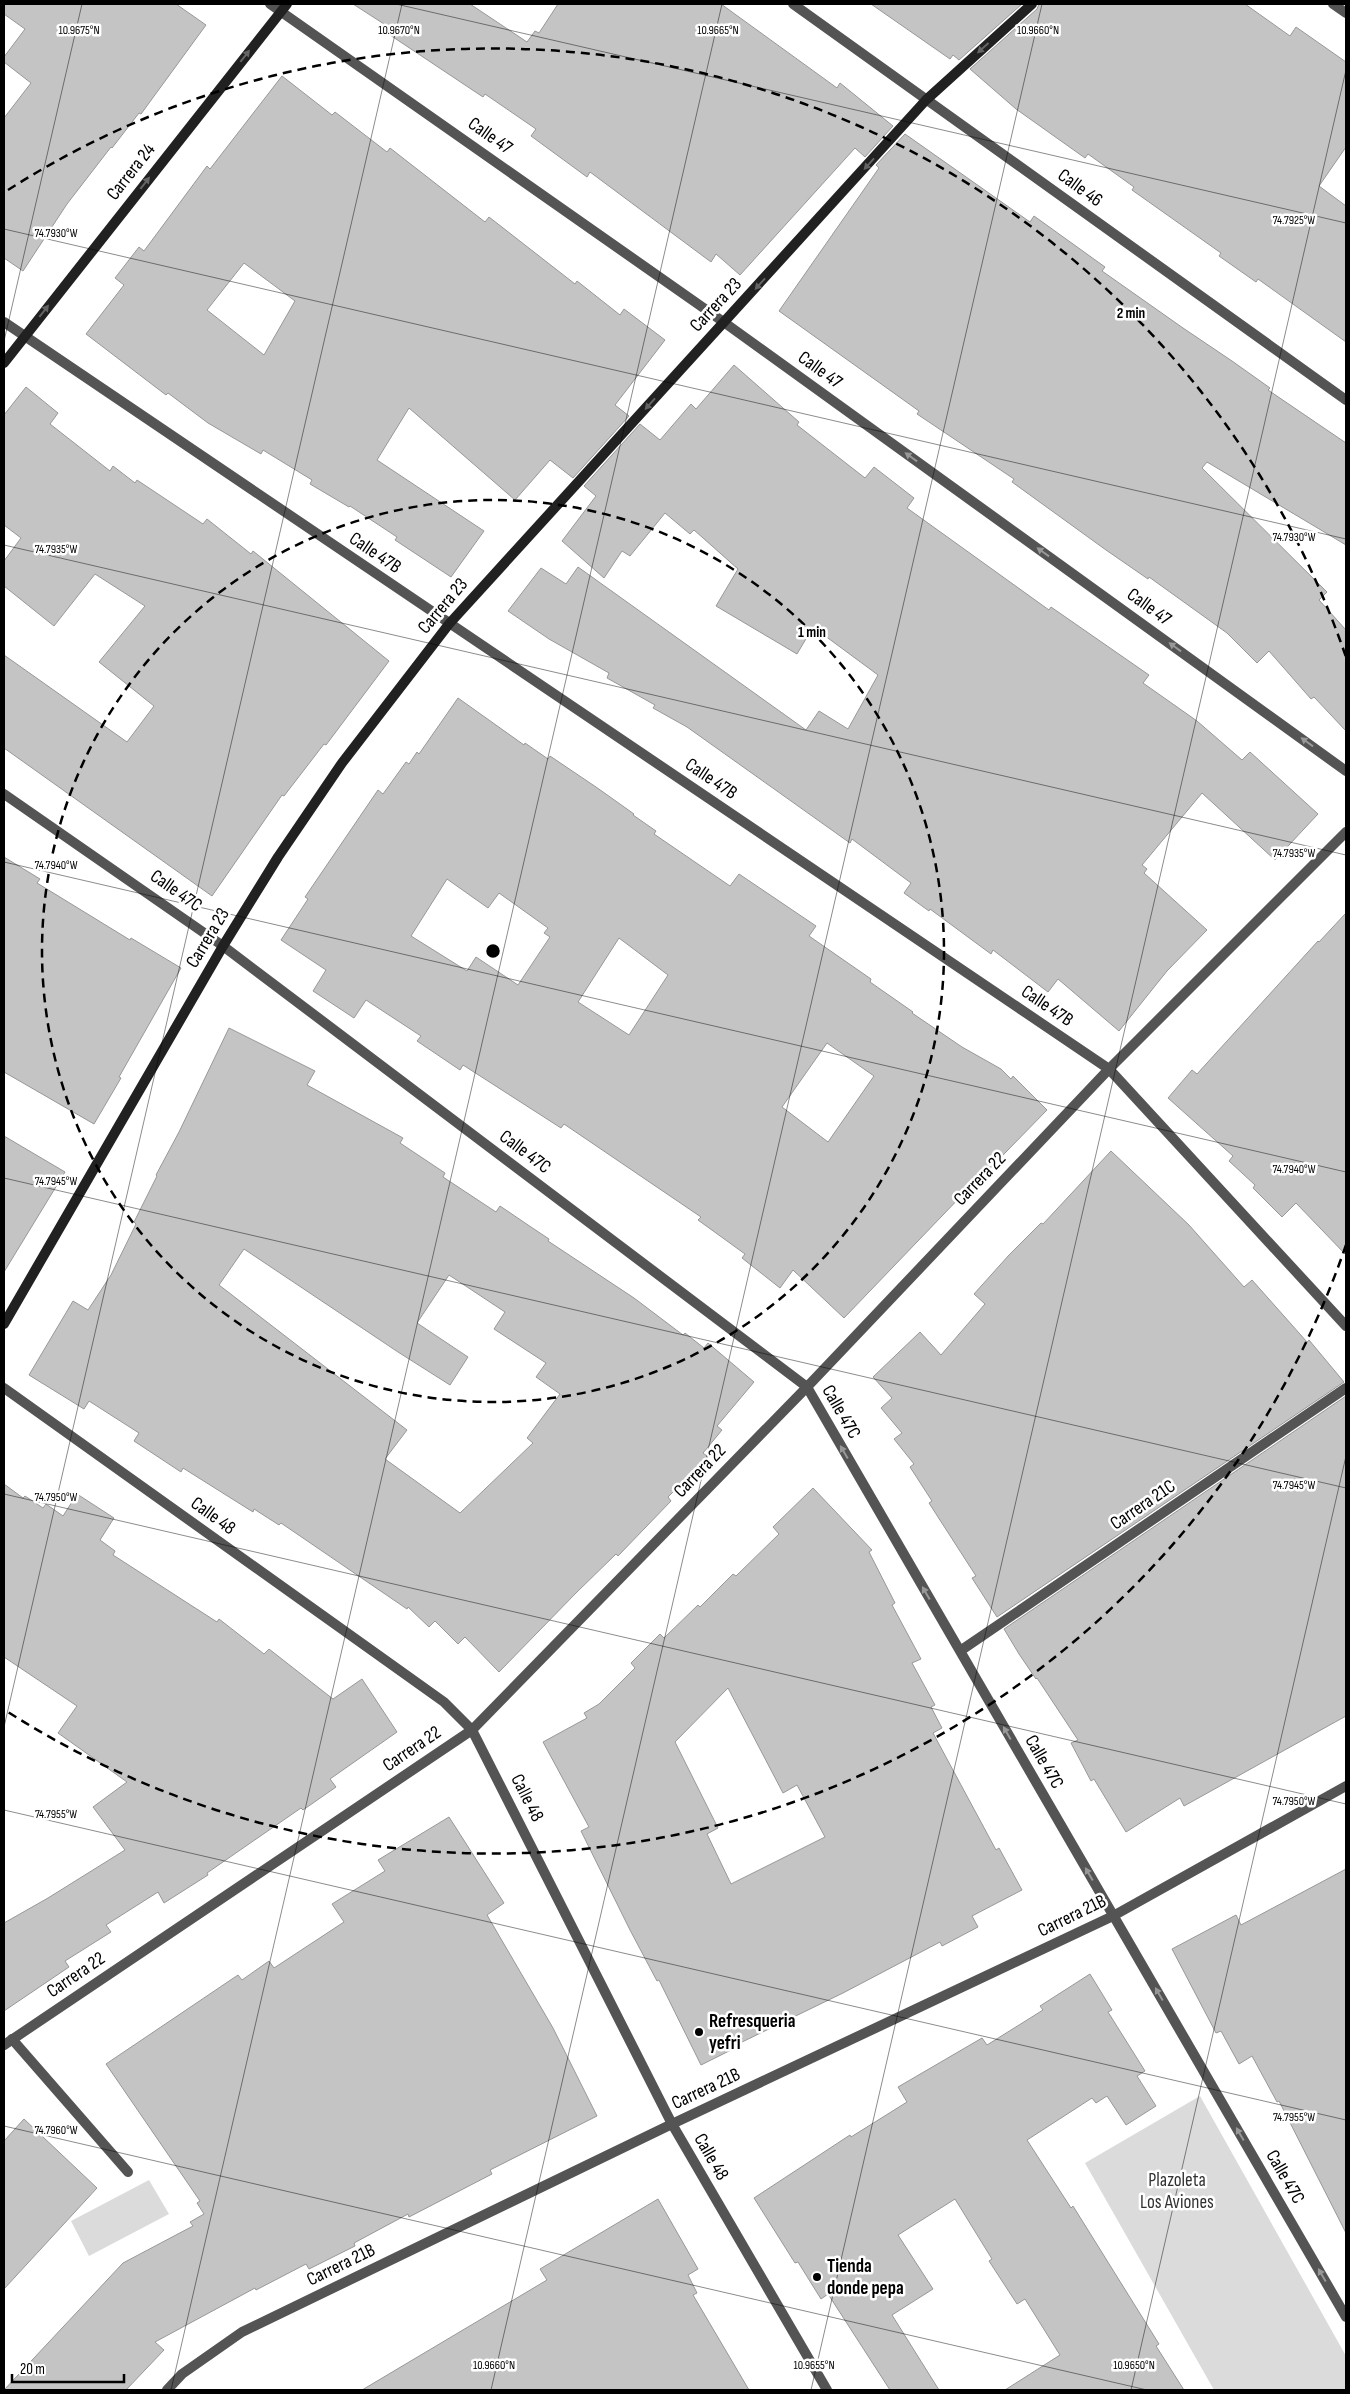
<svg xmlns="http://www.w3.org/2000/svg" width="1350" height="2394" font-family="'Sofia Sans Condensed',sans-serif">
<rect width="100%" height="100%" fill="#fff"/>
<path fill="#dbdbdb" d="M1200,2096l146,260v34h-132l-129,-227z
M149,2180l20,34 -80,42 -18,-35z"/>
<path fill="#c4c4c4" stroke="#989898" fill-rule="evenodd" d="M4,4h172l30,21 -65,89 -2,-1 -27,35 -1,-1 -44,57 -44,67 -19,-13v-140l27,-35 -27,-21v-5l21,-28 -21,-15z
M353,4h117l57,38 8,-11 4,2 19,-29h163l116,84 3,-5 53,43 -28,31 -10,-9 -115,127 -24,-21 -5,8 -121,-90 -3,5 -56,-41 5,-7 -51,-35 -2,3 -102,-68 3,-5z
M871,4h151l-63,56 -6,-5 -3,4z
M1039,4h206l45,32 6,-9 50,35v85l-27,39 27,20v136l-88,-63 -2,3 -37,-26 2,-3 -89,-63 2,-3 -46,-33 -3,4 -69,-49 -46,-40 67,-60z
M282,76l50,39 3,-3 52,40 3,-4 95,74 4,-5 86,67 2,-3 43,34 4,-6 41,31 -50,65 14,11 -56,62 -23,-18 -35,40 -106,-92 -32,52 107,71 -33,46 -56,-37 2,-3 -47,-31 -1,1 -39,-23 2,-4 -49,-30 -2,4 -53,-31 -40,-30 -2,2 -80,-61 38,-49 -9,-7 24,-31 5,4 63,-85 3,3zM244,263l51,38 -31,54 -57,-45z
M905,134l125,88 4,-6 71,51 -3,4 81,57 49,33 38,27 -2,2 78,53v102l-139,-83 -5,6 125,124 -8,8 27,30v101l-32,-34 -3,2 -42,-48 -12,12 -30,-30 -78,-56 -1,2 -42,-29 -94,-68 2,-3 -97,-65 2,-3 -140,-100 100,-143 -3,-3z
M734,365l65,57 -2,3 68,53 9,-11 40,31 -7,10 142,102 2,-3 98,68 -6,8 54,38 45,39 8,-8 68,62 -43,46 -73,-67 -60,72 5,4 -3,4 63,57 -40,41 -48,60 -61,-52 -10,13 -55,-42 -2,4 -61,-45 -1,2 -25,-18 7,-10 -59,-44 -2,4 -163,-116 -34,-19 2,-3 -48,-27 2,-5 -60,-34 -41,-28 33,-43 25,16 12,-17 228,163 13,-19 29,18 30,-54 -65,-48 -16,27 -81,-48 22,-37 -44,-39 -4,4 -25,-21 -35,43 -8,-5 -18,27 -42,-37 34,-45 -12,-10 56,-62 20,16 31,-36 5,5z
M26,387l32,26 -8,11 60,47 3,-5 22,17 2,-3 66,44 4,-5 44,35 2,-3 136,110 -63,84 -2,-1 -40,52 -2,-1 -70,101 -208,-148v-93l123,87 27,-36 -55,-44 46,-56 -50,-32 -41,52 -50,-40v-25l17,-23 -17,-13v-110z
M458,698l66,47 1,-2 23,16 2,-3 46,31 38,27 -1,1 23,16 -2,3 76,52 9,-12 77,52 -7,10 62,43 -1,3 43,30 -1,1 50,34 39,22 10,10 2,-3 34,34 -80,82 -1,-1 -122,127 -51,-48 -13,18 -38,-30 3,-4 -47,-34 3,-3 -137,-93 -3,4 -98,-63 -3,5 -43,-29 4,-5 -55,-36 -12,18 -41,-27 13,-21 -45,-30 27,-41 -3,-2 73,-107 5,4 23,-32 3,2 8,-12 2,2zM447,879l41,29 11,-15 49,35 -4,5 6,4 -32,48 -42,-28 -9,14 -56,-35zM619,938l49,37 -39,60 -51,-33zM827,1043l47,33 -46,66 -46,-35z
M4,857l36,22 -3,4 93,57 1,-2 50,30 -62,109 2,1 -27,46 -90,-52z
M1346,913v342l-50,-52 -14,14 -29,-29 2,-3 -26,-24 4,-5 -65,-58 24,-28 5,4 121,-133 1,1z
M229,1028l86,43 -8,14 96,53 -3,5 45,30 -2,4 53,35 4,-6 31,21 18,12 -1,2 86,57 49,37 2,-2 19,15 4,-5 46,39 -37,44 5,4 -19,23 5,4 -40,40 3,4 -53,55 -2,-2 -40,39 -77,79 -34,-35 -7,7 -23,-23 -6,6 -21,-20 -1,2 -126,-86 -2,2 -25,-16 -1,3 -70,-44 -2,4 -47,-31 5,-8 -50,-32 -5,8 -55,-34 44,-74 15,9 23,-35 25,-51 -2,-2 23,-46 -1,-1 23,-43zM244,1249l154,103 52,33 18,-28 -51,-34 32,-48 56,37 -11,17 52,34 -10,14 24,17 -33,44 6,5 -73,70 -75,-54 22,-29 -188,-145z
M4,1136l61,36 -61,100z
M1111,1151l78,74 55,62 8,-7 55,62 2,-2 35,42 -347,235 -25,-39 4,-2 -47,-73 3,-2 -22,-34 4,-3 -20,-25 8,-6 -21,-25 11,-10 -19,-21 47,-45 21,23 44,-51 -11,-10 35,-39 32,-32 2,1z
M1346,1396v320l-162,90 -4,-8 -54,34 -32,-53 -3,2 -20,-38 7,-3 -41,-62 -1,1 -17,-25 -15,-25z
M4,1484l19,14 2,-2 18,12 3,-4 17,12 14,-22 37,24 -14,22 15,11 -2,4 104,67 2,-3 45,35 5,-5 64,50 29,-20 35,53 -67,47 6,8 -33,23 -2,-2 -94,65 1,2 -44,28 -6,-11 -52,33 5,7 -46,29 4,6 -65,44v-88l44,-25 77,-48 -32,-43 34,-25 -69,-49 19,-27 -73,-49z
M813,1488l59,62 -3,2 26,51 -3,2 29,54 -9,4 23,42 -4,2 11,21 -9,5 63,117 3,-2 23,42 -50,26 6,11 -36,19 -2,-4 -97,51 -103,50 1,2 -40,20 -42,-85 -2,1 -27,-51 -49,-99 8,-4 -46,-85 44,-24 -3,-5 15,-9 36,-36 -4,-5 29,-29 4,4 34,-33 2,2 33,-33 3,2 43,-42 -6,-7zM728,1688l55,105 14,-8 28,52 -94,47 -24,-50 11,-6 -43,-86z
M449,1817l55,86 -17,12 66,113 44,88 -107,54 2,4 -83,43 -1,-3 -54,29 1,3 -46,23 -3,-5 -50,26 -1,-2 -100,54 9,8 -38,40h-122l119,-127 70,-37 -3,-4 14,-8 -7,-11 3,-2 -94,-137 132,-89 4,5 27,-19 5,7 70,-46 -12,-18 53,-33 -7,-11z
M1346,1869v364l-67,-132 -2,1 -25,-46 -13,8 -18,-33 -5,2 -44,-84 64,-34 5,10z
M1090,1974l22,36 -4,2 37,59 -8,5 19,30 -30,19 -19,-29 -11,7 -4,-5 -65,42 44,68 2,-2 86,138 -3,2 28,44h-179l55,-35 -35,-56 -8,5 -28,-43 3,-2 -37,-60 -57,36 35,54 -41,26 47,75h-49l-62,-96 -7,5 -23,-37 -3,1 -41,-65 96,-63 1,2 56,-35 -9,-15 84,-49 5,7 56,-35 -3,-4z
M24,2119l73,69 -93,101v-148z
M658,2199l40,70 -10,6 9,18 -4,2 56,95h-387l185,-110 -7,-11z"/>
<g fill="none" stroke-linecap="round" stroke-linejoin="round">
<path stroke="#545454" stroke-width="10" d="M12,2039l116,133"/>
<path stroke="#545454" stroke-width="10" d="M270,4l455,319 621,448
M793,4l553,396
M1333,4l13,9
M4,322l1105,747 237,257
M4,794l219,152 584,441 539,930
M4,1388l440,314 28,28 200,394 155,266
M960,1651l386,-263
M4,2045l468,-315 335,-343 302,-318 237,-237
M167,2390l15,-16 60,-42 430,-208 441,-208 233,-130"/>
<path stroke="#212121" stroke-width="10" d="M4,363l283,-359
M4,1324l219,-378 55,-89 64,-94 107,-139 477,-524 106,-96"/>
</g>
<defs><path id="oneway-solid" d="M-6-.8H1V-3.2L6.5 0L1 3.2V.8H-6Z" transform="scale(1.25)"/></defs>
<g fill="#646464">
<use href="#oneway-solid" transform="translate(983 48) rotate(138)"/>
<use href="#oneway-solid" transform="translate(245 56) rotate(-52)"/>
<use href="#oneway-solid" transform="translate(869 164) rotate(132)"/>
<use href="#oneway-solid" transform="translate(145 183) rotate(-52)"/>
<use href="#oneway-solid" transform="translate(760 284) rotate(132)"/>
<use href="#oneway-solid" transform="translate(44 311) rotate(-52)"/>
<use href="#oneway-solid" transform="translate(650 404) rotate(132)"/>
</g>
<g fill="#989898">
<use href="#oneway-solid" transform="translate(911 457) rotate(-144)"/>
<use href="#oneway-solid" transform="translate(1043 552) rotate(-144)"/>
<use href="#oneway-solid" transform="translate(1175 647) rotate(-144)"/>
<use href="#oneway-solid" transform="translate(1307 742) rotate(-144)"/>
<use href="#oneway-solid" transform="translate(844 1452) rotate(-120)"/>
<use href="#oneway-solid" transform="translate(926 1593) rotate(-120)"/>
<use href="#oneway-solid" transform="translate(1007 1733) rotate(-120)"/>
<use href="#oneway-solid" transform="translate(1089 1874) rotate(-120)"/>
<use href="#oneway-solid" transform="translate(1159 1994) rotate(-120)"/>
<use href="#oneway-solid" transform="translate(1240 2134) rotate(-120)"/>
<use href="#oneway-solid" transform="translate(1322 2275) rotate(-120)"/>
</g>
<path fill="none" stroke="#000" stroke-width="1" stroke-opacity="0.45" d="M396,4l950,219M4,229l1342,310M4,341l78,-337M4,545l1342,310M4,862l1342,310M4,1178l1342,310M4,1494l1342,310M4,1727l398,-1723M4,1810l1342,310M4,2126l1143,264M171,2390l551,-2386M491,2390l551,-2386M811,2390l535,-2320M1131,2390l215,-934"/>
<g fill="none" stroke="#000" stroke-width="2.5" stroke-dasharray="9 6">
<circle cx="493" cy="951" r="451"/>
<path d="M1346 1245A902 902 0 0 1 8 1712M8 190A902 902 0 0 1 1346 657"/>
</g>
<g fill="#000" stroke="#fff" stroke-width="2">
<circle cx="699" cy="2032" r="5"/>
<circle cx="817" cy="2277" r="5"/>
</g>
<g text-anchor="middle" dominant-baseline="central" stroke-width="5" stroke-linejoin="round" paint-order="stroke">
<g font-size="19" fill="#000" stroke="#fff">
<text transform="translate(490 136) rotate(35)">Calle 47</text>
<text transform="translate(131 172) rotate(-52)">Carrera 24</text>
<text transform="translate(1080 188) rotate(36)">Calle 46</text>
<text transform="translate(716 305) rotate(-47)">Carrera 23</text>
<text transform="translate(820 370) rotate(36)">Calle 47</text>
<text transform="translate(375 553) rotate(34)">Calle 47B</text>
<text transform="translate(443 606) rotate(-50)">Carrera 23</text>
<text transform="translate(1149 607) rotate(36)">Calle 47</text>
<text transform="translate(711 779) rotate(34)">Calle 47B</text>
<text transform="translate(176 891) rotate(35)">Calle 47C</text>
<text transform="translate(208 938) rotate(-59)">Carrera 23</text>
<text transform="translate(1047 1006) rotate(34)">Calle 47B</text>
<text transform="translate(525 1152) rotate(37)">Calle 47C</text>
<text transform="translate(980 1179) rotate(-46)">Carrera 22</text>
<text transform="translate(841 1412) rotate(60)">Calle 47C</text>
<text transform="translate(700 1471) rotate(-46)">Carrera 22</text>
<text transform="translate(1143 1505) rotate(-34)">Carrera 21C</text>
<text transform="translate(213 1516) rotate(36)">Calle 48</text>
<text transform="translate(412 1749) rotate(-34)">Carrera 22</text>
<text transform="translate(1044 1762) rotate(60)">Calle 47C</text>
<text transform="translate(527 1798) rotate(63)">Calle 48</text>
<text transform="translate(1072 1916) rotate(-26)">Carrera 21B</text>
<text transform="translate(76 1975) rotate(-34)">Carrera 22</text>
<text transform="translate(706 2089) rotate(-25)">Carrera 21B</text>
<text transform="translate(711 2157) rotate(60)">Calle 48</text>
<text transform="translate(1285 2177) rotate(60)">Calle 47C</text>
<text transform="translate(341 2265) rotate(-26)">Carrera 21B</text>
</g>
<g font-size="19" font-weight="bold" fill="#000" stroke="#fff" text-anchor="start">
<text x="709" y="2021">Refresqueria<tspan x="709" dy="22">yefri</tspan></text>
<text x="827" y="2266">Tienda<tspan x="827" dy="22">donde pepa</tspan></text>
</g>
<g font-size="19" fill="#323232" stroke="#fff">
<text x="1177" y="2180">Plazoleta<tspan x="1177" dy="22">Los Aviones</tspan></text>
</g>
</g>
<g font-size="12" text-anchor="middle" fill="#000" stroke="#fff" stroke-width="5" stroke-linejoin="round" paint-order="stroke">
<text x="399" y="34">10.9670°N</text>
<text x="718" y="34">10.9665°N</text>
<text x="1038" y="34">10.9660°N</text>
<text x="79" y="34">10.9675°N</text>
<text x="1294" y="224">74.7925°W</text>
<text x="56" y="237">74.7930°W</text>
<text x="1294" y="541">74.7930°W</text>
<text x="56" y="553">74.7935°W</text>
<text x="1294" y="857">74.7935°W</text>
<text x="56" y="869">74.7940°W</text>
<text x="1294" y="1173">74.7940°W</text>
<text x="56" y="1185">74.7945°W</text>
<text x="1294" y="1489">74.7945°W</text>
<text x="56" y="1501">74.7950°W</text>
<text x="1294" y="1805">74.7950°W</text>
<text x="56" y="1818">74.7955°W</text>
<text x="1294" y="2121">74.7955°W</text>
<text x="56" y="2134">74.7960°W</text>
<text x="494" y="2369">10.9660°N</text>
<text x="814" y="2369">10.9655°N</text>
<text x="1134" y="2369">10.9650°N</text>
</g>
<circle cx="493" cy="951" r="8" fill="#000" stroke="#fff" stroke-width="2.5"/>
<g font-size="15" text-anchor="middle" font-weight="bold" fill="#000" stroke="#fff" stroke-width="5" stroke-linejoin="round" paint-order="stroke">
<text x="1131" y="318">2 min</text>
<text x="812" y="637">1 min</text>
</g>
<rect width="1350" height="2394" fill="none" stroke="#000000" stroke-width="10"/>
<path d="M12 2374v8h112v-8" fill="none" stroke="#000000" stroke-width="2.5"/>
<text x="20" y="2374" font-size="15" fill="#000000" stroke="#ffffff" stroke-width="4" paint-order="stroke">20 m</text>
</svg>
